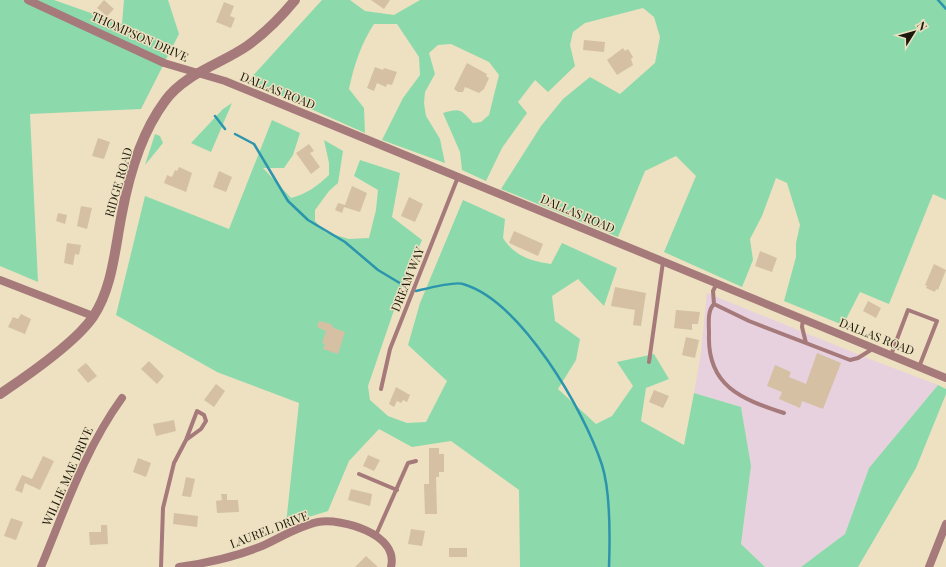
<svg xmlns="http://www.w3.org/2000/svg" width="946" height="567" font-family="'Playfair Display',serif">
<rect width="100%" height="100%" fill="#ede1c1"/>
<path fill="#e7d1de" d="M707,293l160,65 71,27 -69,83 -24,66 -44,33h-36l-24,-23 10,-78 -10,-59 -47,-14 7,-40z"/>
<path fill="#8cdaab" d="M0,0h54l68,24 2,-24h44l11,34 -38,75 -111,5 8,168 -38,-16z
M322,0h28l15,11 29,4 26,-15h526v200l-13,-6 -44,110 -29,-12 -17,33 -59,-24 12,-44v-14l4,-18 -13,-42 -11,-5 -14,38 -12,23 3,21 -11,27 -78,-35 32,-76 -20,-20 -31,15 -27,66 -117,-48 40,-63 22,-27 27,-22 30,17 35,-31 5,-26 -6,-20 -11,-9 -58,15 -12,9 -3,13 5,21 -27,26 -13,-12 -17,22 9,11 -25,35 -16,33 -24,-11 -2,-18 -17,-39c17,-5 18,-4 30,10l8,-1 8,-7 10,-40 -10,-13 -38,-18 -13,1 -9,8 6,21 -10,18 -1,11 2,13 14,23 5,24 -63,-23 21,-42 17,-23 -1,-18 -22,-33h-23c-13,20 -20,41 -25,65l15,19 1,25 -117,-52z
M232,103l-21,49 -20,-9 32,-34z
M272,120l28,13 -7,22 -9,13h-21l28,30c16,-4 26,-12 38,-23v-12l-5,-23 19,11 -5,32 -9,8 -14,19v11l10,11 24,7 20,-1 7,-28 2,-20 -24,-14 6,-16 40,13 -8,44 30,23 -19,44 -35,102 2,14 18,16 19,7 19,-1 21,-41 -39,-36 12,-42 43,-103 42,19 -2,19c11,18 28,23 48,26l11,-21 55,25 -13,38 -26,-27 -26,17 3,25 25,18 -4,21 -18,29 38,35 16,-8 21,-30 -16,-24 37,-8 15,25 -23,9 -5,33 43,24 10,-52 47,14 10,59 -10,78 24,23h-245l-1,-77 -68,-49 -39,6 -33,-18 -30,32 -21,50 -42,13 13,-121 -82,-31 -101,-57 29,-119 84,33z
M155,134l5,2 3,7 -18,22z
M938,385l8,4v5l-30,74 -58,99h-57l44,-33 24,-66z"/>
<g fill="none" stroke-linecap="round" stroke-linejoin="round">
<path stroke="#2c95ad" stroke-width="2.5" d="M938,0l8,9
M215,116l10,13
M235,134l19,10 34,57 20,19 37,22 33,28 30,18
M416,291c9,-2 39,-10 47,-7 58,17 121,126 139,181 8,25 8,74 7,102"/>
</g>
<path fill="#d5c0a4" d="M104,0l10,9 -7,7 -10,-8z
M371,0h19l-6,9z
M224,2l10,4 -4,10 5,2 -4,10 -15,-6z
M584,40l21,2 -1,10 -21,-2z
M623,48l2,3 3,-2 5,8 -2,2 2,6 -16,10 -10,-15z
M467,63l20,11 -1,2 3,2 -5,11 -5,4 -14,-6 -2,5h-5l-4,-3z
M375,67l8,3 1,-2 13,4 -5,13 -5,-1 -1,3 -9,-4 -3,8 -7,-3z
M98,138l12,4 -6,17 -12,-3z
M309,144l5,7 -4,2 10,14 -9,7 -15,-21z
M179,167l13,6 -6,19 -22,-9 3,-8 5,2 3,-7 2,1z
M219,171l13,6 -6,15 -13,-5z
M352,186l15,7 -7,19 -16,-5 -2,6 -7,-3 3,-7 7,2z
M409,197l14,7 -8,18 -14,-6z
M81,206l11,2 -5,21 -10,-3z
M58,213l9,2 -2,9 -9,-3z
M514,231l29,13 -5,12 -29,-13z
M67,243l14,2 -2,10 -4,-1 -2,11 -9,-2z
M760,251l17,7 -5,14 -17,-6z
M934,264l12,6 -8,20 -2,-1 -1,3 -9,-4 1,-2 -2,-1z
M615,287l31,6 -5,33 -8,-1 2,-15 -24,-4z
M868,301l13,7 -5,10 -13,-7z
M676,310l24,2 -2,12h-6v6l-18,-2z
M21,314l10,5 -6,15 -17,-7 5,-10 5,2z
M319,321l12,3 3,4 11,4 -7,22 -15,-5 2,-5 -3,-1 4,-12 -9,-4z
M686,337l13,3 -4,18 -13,-3z
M817,353l24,10 -18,46 -21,-8 -2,7 -21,-9 3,-7 -15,-6 8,-21 16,7 -2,5 17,7z
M149,361l15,15 -7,8 -16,-15z
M86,363l11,13 -9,7 -11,-13z
M216,384l9,7 -11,16 -10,-7z
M396,387l14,8 -3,7 -4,-2 -2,3 -4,-2 -3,6 -5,-3z
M654,390l15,6 -6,12 -14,-6z
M174,420l2,11 -20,5 -3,-12z
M429,448h10v6h5v18h-5v5h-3l1,37h-12l-1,-30h5z
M368,455l12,5 -6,11 -11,-5z
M43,456l11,5 -14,29 -15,-7 -3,10 -7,-3 7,-15 10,4z
M138,458l13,5 -5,14 -13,-5z
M186,477l9,2 -4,18 -9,-1z
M351,489l21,5 -2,12 -22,-6z
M221,494h6v6h11l1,12 -22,1 -1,-12 6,-1z
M174,513l24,3 -1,11 -24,-3z
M11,518l12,4 -7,18 -12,-4z
M101,525h6l1,19 -18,1 -1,-13h12z
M411,529l14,2 -3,15 -14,-2z
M449,548h18v9h-18z
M366,556l12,11h-23z"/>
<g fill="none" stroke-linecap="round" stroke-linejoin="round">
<path stroke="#a67a7b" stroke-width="4" d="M717,283l-4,8 1,13 35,17 101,39 8,-2 16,-10
M714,304c-7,7 -5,20 -5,30 -2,52 32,65 75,79
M803,319l-1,8 4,16
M891,355l17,-45 29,11 -18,46
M649,362l14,-100
M381,389l9,-40 68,-172
M359,474l38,16
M376,535l32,-72 8,-2
M161,567l2,-59 11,-45 12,-23 11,-29 7,4 2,6 -5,8 -15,11"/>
<path stroke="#a67a7b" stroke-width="8" d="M28,0l136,63 61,18 721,297
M0,280l93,36
M41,567c24,-58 44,-118 81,-169
M179,567c29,-4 56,-10 83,-21 18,-8 36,-20 56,-24 24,-4 81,12 73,45
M929,567l17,-43"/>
<path stroke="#a67a7b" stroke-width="10" d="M0,394c27,-18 75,-51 93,-77 20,-30 22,-70 29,-104 7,-38 20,-81 43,-112 19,-27 56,-37 82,-55 18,-13 34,-29 48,-46"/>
</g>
<g text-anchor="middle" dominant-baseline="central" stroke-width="3" stroke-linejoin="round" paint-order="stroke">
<g font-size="12" fill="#1c180c" stroke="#ede1c1">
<text transform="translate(140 36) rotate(24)">THOMPSON DRIVE</text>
<text transform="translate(278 90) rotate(22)">DALLAS ROAD</text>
<text transform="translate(118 182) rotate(-74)">RIDGE ROAD</text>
<text transform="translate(578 213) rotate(23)">DALLAS ROAD</text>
<text transform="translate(407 279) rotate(-68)">DREAM WAY</text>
<text transform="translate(877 336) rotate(22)">DALLAS ROAD</text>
<text transform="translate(67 476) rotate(-66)">WILLIE MAE DRIVE</text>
<text transform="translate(269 529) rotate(-21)">LAUREL DRIVE</text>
</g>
</g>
<g transform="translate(914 32) rotate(53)" stroke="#ede1c1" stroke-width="3" paint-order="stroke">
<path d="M0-3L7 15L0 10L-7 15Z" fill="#1c180c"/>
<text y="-6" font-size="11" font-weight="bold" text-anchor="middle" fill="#1c180c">N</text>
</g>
</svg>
